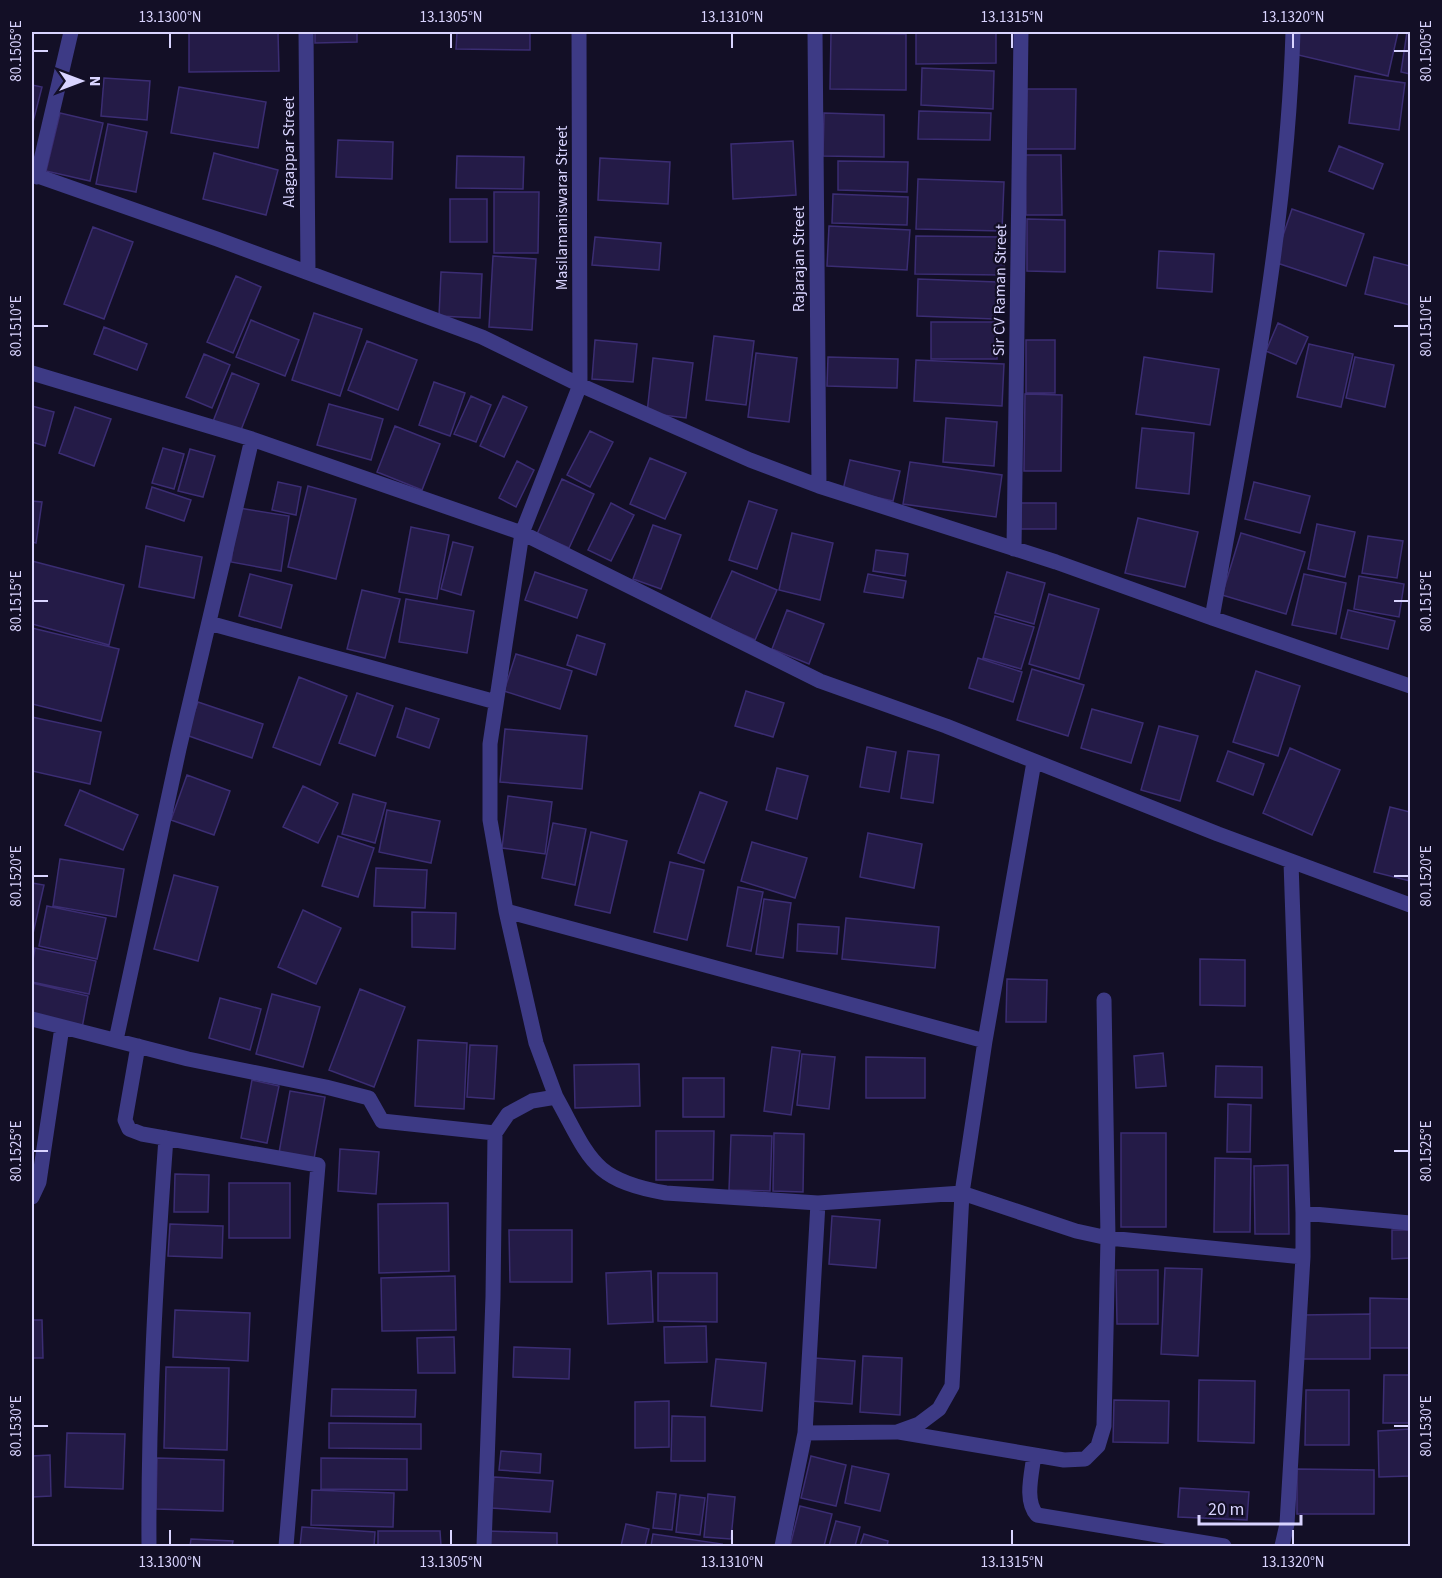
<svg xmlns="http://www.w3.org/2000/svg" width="1442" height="1578" font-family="'Source Sans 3',sans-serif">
<rect width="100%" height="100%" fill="#130f26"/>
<path fill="#241b47" stroke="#3b2d73" stroke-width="1.5" d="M189,32h89l1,39 -90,1z
M315,32h42v10l-42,1z
M457,32h73v18l-74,-1z
M916,32h80v31l-80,1z
M1298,32h100l-10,44 -94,-22z
M1407,32h3v42l-9,-2z
M831,33l75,1v56l-76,-1z
M922,68l72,3 -1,38 -72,-4z
M1355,76l50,7 -6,47 -50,-7z
M104,78l46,3 -3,39 -46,-4z
M32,85l10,2 -9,35h-1z
M179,87l87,15 -8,46 -87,-15z
M1027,89h49l-1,60h-49z
M919,111l72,2 -1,27 -72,-1z
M60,113l43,10 -13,58 -44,-10z
M824,113l60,2v42l-61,-1z
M108,124l39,8 -11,60 -40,-8z
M338,140l55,2 -1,37 -56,-2z
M793,141l3,54 -63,4 -2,-55z
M1339,146l44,18 -10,25 -44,-18z
M214,153l64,17 -12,45 -63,-16z
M1025,155h36l1,60h-36z
M457,156l67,1 -1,32 -67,-1z
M600,158l70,4 -2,42 -70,-4z
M838,161l70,1 -1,30 -69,-2z
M918,179l86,3 -2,49 -86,-2z
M494,192h45l-1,61h-44z
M833,194l75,3 -1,28 -75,-2z
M450,199h37v43h-37z
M1292,209l72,25 -18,52 -72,-24z
M1027,219l38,1v52l-38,-1z
M829,226l81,4 -3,40 -80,-4z
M93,227l40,15 -29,77 -40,-15z
M916,236l89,1 -1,38 -89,-1z
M595,237l66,6 -2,27 -67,-5z
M1159,251l55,3 -2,38 -55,-4z
M493,256l43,3 -4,71 -43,-3z
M1374,257l36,9v39l-45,-11z
M441,272l41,2 -2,44 -41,-2z
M236,276l25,11 -28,66 -26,-11z
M918,279l79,3 -2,37 -78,-3z
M314,313l48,16 -22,67 -48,-16z
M251,320l48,20 -14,36 -49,-19z
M931,322h66v37h-66z
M1278,323l30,14 -12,27 -30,-13z
M104,327l43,17 -10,26 -43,-16z
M714,336l40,5 -8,64 -40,-5z
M595,340l42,4 -4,38 -41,-3z
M1026,340h29v53h-29z
M367,341l50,19 -19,50 -50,-20z
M1309,344l44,10 -12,53 -44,-10z
M756,353l41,5 -8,64 -41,-5z
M204,354l26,11 -18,43 -26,-11z
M828,357l70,2 -1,29 -70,-2z
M1144,357l75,12 -9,56 -74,-11z
M1355,357l39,8 -9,42 -39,-9z
M653,358l40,5 -7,55 -39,-5z
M916,360l88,4 -2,42 -88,-5z
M232,373l27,11 -20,51 -27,-11z
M434,382l31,11 -15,43 -31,-11z
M1025,394l37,1 -1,76h-37z
M471,396l20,9 -15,37 -22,-8z
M503,396l24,11 -23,50 -24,-11z
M329,404l54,15 -12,41 -54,-15z
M32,406l22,6 -9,34 -13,-4z
M75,407l36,12 -17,47 -35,-13z
M946,418l51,4 -3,44 -51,-4z
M395,426l45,18 -18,46 -45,-18z
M1142,428l52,5 -5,61 -53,-6z
M590,431l23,11 -23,45 -23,-12z
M163,448l21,6 -10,35 -22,-6z
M190,449l25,7 -12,41 -25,-6z
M650,458l36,15 -21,46 -35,-15z
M850,460l50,11 -7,30 -50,-11z
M517,461l17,9 -18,37 -17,-9z
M910,462l92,13 -6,42 -93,-13z
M562,479l32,15 -25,54 -32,-14z
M278,482l23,5 -5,28 -24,-5z
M1254,482l56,14 -10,37 -55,-14z
M308,486l48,13 -20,80 -48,-12z
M152,487l39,13 -7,21 -38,-13z
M32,501l10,1 -6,41 -4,-1z
M749,501l28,9 -20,59 -28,-9z
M611,503l23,12 -23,46 -23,-11z
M1021,503h35v26h-35z
M239,508l50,8 -8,55 -50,-9z
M1138,518l60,14 -13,55 -60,-14z
M1317,524l38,8 -10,45 -37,-8z
M653,525l28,10 -20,54 -28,-10z
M411,527l38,8 -12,64 -38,-7z
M792,533l41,10 -13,57 -41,-10z
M1241,533l64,19 -19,62 -64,-19z
M1368,536l35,5 -6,37 -35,-5z
M453,542l20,5 -12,48 -20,-6z
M146,546l56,11 -8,41 -55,-11z
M876,550l32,4 -3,22 -32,-5z
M32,561l92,24 -15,60 -77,-21z
M732,571l45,19 -22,50 -45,-20z
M535,572l52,18 -10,28 -52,-18z
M1007,572l38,11 -11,41 -39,-11z
M250,574l42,11 -11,43 -42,-12z
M868,574l38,7 -3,17 -39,-6z
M1304,574l42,9 -10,51 -44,-9z
M1359,576l45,8 -5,33 -45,-8z
M362,590l38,9 -15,59 -38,-9z
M1049,594l50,15 -20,70 -50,-15z
M406,599l68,12 -7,42 -68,-11z
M787,610l37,14 -15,40 -37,-15z
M1348,610l47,11 -7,28 -47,-11z
M995,616l39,11 -13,42 -38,-11z
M32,628l87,21 -18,72 -69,-17z
M577,635l28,9 -9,31 -29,-10z
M516,654l56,17 -12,38 -56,-18z
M978,658l44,14 -9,30 -44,-14z
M1032,669l52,16 -16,51 -51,-16z
M1256,671l44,15 -22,70 -45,-14z
M299,677l48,19 -27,69 -47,-18z
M746,691l38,12 -11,34 -38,-11z
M357,693l36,13 -18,50 -36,-13z
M198,702l65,22 -11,34 -66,-23z
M406,708l33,11 -10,29 -32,-11z
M1092,709l51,14 -12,40 -50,-15z
M32,717l69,15 -11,52 -58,-13z
M1159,726l39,10 -18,65 -39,-11z
M505,729l82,7 -5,53 -82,-7z
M867,747l29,5 -7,40 -29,-5z
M1290,748l50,22 -28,65 -49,-22z
M908,751l31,4 -6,48 -32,-5z
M1228,751l36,13 -11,31 -36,-14z
M777,768l31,8 -11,43 -31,-9z
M187,775l43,16 -16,44 -43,-15z
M303,786l35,17 -20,40 -35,-16z
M80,790l58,25 -15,35 -58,-25z
M700,792l27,10 -23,61 -26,-10z
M353,794l33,9 -11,40 -33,-9z
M508,796l44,6 -7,52 -43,-6z
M1390,807l20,5v69l-36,-9z
M387,810l53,11 -9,42 -52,-11z
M553,823l33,6 -11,56 -33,-7z
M591,832l36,9 -17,72 -35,-8z
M868,833l54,11 -8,44 -54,-11z
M338,836l36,12 -16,49 -36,-11z
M752,842l55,16 -12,40 -54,-17z
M60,859l64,10 -8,48 -63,-11z
M670,862l34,8 -17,70 -33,-8z
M376,868l51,2 -2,38 -51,-2z
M174,875l44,12 -20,74 -44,-12z
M32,883l12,2 -12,53z
M738,887l25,5 -12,59 -24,-5z
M764,899l27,4 -8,55 -27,-4z
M47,906l59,12 -9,41 -58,-13z
M303,910l38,18 -25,56 -38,-17z
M412,912l44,1 -1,36 -43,-2z
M846,918l93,9 -4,41 -93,-9z
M798,924l41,3 -2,27 -40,-3z
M35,948l61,13 -7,33 -57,-12v-16z
M1200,959l45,1v46l-45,-1z
M1007,979l40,1 -1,42h-40z
M32,983l56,13 -6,32 -50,-11z
M360,989l45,18 -31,80 -45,-17z
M272,994l48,13 -17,60 -47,-13z
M220,998l41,11 -11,41 -41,-12z
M418,1040l49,3 -3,66 -49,-3z
M470,1045l27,1 -3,53 -27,-2z
M772,1047l28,4 -9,64 -27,-4z
M1163,1053l3,33 -30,2 -2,-32z
M802,1054l33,3 -6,52 -32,-4z
M866,1057l59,1v40h-59z
M639,1064l1,42 -65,2 -1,-43z
M1216,1066l46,1v31l-47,-1z
M683,1078h41v39h-41z
M252,1080l27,6 -12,57 -26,-5z
M290,1091l35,6 -11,62 -35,-6z
M1228,1104l23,1 -1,47h-23z
M656,1131h58l-1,49h-57z
M774,1133l30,1 -1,58 -30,-1z
M1121,1133h45v94h-45z
M731,1135l41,1 -2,55 -41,-1z
M340,1149l39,3 -3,42 -38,-3z
M1215,1158l36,1 -1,73h-36z
M1288,1165l1,69h-34l-1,-68z
M175,1174l34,1 -1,37h-34z
M229,1183h61v55h-61z
M448,1203l1,68 -70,2 -1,-69z
M832,1216l48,4 -4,48 -47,-4z
M170,1224l53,2 -1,32 -54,-2z
M509,1230h63v52h-62z
M1392,1230h18v28l-18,1z
M1165,1268l37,1 -4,87 -37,-2z
M1116,1270h42v54h-41z
M651,1271l2,51 -45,2 -2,-51z
M658,1273h59v49l-59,-1z
M455,1276l1,54 -74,1 -1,-53z
M1370,1298l40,1v49h-40z
M175,1310l75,3 -2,48 -75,-4z
M1370,1314v45h-68v-44z
M32,1320h10l1,38h-11z
M706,1326l1,36 -42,1 -1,-36z
M454,1337l1,36h-37l-1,-35z
M514,1347l56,2 -1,30 -56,-2z
M863,1356l39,2 -2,57 -40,-3z
M814,1358l41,3 -3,43 -41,-3z
M716,1359l50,4 -4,48 -51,-5z
M166,1367l63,1 -2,82 -63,-2z
M1384,1375h26v48h-27z
M1199,1380l56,1 -1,62 -56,-2z
M332,1389l84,1 -1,27 -84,-1z
M1306,1390h43v55h-44z
M1114,1400l55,1 -1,42 -55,-1z
M669,1401v46l-34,1v-46z
M672,1416l33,1v44h-34z
M329,1423l92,1v25l-92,-1z
M1410,1429v47l-31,1 -1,-46z
M67,1433l58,1 -2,55 -58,-2z
M501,1451l40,3 -1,19 -41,-3z
M50,1455l1,41 -19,1v-41z
M811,1456l35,9 -10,41 -35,-8z
M157,1458l67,2 -1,51 -67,-2z
M321,1458l86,1v31l-86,-1z
M852,1466l37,8 -9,37 -35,-8z
M1297,1469l77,1v44h-77z
M494,1477l59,4 -3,31 -59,-4z
M1180,1488l69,4 -2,28 -69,-3z
M312,1490l82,3 -1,34 -82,-2z
M657,1492l19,2 -4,36 -19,-2z
M708,1494l27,3 -4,42 -27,-2z
M680,1495l25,3 -5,37 -24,-3z
M800,1506l32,8 -8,32h-34z
M836,1521l24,6 -5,19h-26z
M626,1524l23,5 -4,17h-24z
M302,1527l73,5 -1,14h-74z
M378,1531h62l1,15h-63z
M488,1531l69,2v13h-70z
M653,1534l69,10 -1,2h-70z
M864,1534l24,7 -1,5h-27z
M191,1539l42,2 -1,5h-42z"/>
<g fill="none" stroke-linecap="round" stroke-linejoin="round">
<path stroke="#3d3a85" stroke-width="15" d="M306,32l2,240
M815,32l4,454
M32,174l185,65 265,98 98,48 170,75 69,26 237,76 156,56 198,68
M37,177l34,-145
M32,373l220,66 270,94 298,148 126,45 272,108 192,71
M1014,549l7,-517
M1212,618c35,-193 75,-389 81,-586
M209,623l287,79
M506,911l479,130
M32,1019l156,40 138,28 43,11 13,23 113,12
M116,1040l63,-291 73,-310
M138,1046l-13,74 4,9 13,5 176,31 -32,381
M556,1097l-20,-54 -30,-132 -16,-91v-76l32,-211 58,-148 -1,-353
M32,1197l7,-15 23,-155
M1303,1213l107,10
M899,1432l165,28 21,-1 13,-13 6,-20 4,-188 -4,-238
M805,1433l92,-1 22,-8 20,-15 13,-23 10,-193 23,-152 49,-279
M1034,1455c-2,18 -10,46 3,60l187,31
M149,1546c-1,-136 7,-272 17,-408
M484,1546l9,-249 2,-164 13,-19 24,-13 24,-4c34,61 35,83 110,96l152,10 144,-10 114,38 32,7 195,19
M782,1546l23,-113 13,-230
M1282,1546l5,-22 16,-267v-44l-12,-351"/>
</g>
<path fill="none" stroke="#d9d4ff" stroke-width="2" d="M170,33v15M451,33v15M732,33v15M1012,33v15M1293,33v15M33,51h15M1394,51h15M33,326h15M1394,326h15M33,601h15M1394,601h15M33,876h15M1394,876h15M33,1151h15M1394,1151h15M33,1426h15M1394,1426h15M170,1530v15M451,1530v15M732,1530v15M1012,1530v15M1293,1530v15"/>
<g text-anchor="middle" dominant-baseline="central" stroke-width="4.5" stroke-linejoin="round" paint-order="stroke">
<g font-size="16" fill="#d9d4ff" stroke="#130f26">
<text transform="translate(289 152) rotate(-90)">Alagappar Street</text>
<text transform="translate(562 208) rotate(-90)">Masilamaniswarar Street</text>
<text transform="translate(799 259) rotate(-90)">Rajarajan Street</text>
<text transform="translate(1000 290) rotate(-89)">Sir CV Raman Street</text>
</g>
</g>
<rect width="1442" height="1578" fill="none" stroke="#130f26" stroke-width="66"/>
<g transform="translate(81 81) rotate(90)" stroke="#130f26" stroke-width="4.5" paint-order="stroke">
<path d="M0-4.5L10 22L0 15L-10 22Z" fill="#d9d4ff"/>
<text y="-9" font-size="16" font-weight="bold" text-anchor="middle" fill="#d9d4ff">N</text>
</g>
<path d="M1199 1515v9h102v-9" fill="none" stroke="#d9d4ff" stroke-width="3"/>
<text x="1208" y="1515" font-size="18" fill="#d9d4ff" stroke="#130f26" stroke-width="4.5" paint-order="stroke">20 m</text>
<rect x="33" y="33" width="1376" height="1512" fill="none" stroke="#d9d4ff" stroke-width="2"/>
<g font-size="15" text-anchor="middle" fill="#d9d4ff">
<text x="170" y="22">13.1300°N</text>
<text x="451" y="22">13.1305°N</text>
<text x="732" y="22">13.1310°N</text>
<text x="1012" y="22">13.1315°N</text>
<text x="1293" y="22">13.1320°N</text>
<text transform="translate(1426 51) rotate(-90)" y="5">80.1505°E</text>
<text transform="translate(16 51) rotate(-90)" y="5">80.1505°E</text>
<text transform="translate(1426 326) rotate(-90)" y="5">80.1510°E</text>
<text transform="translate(16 326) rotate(-90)" y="5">80.1510°E</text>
<text transform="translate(1426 601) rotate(-90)" y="5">80.1515°E</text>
<text transform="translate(16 601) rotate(-90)" y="5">80.1515°E</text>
<text transform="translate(1426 876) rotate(-90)" y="5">80.1520°E</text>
<text transform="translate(16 876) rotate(-90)" y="5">80.1520°E</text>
<text transform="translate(1426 1151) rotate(-90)" y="5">80.1525°E</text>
<text transform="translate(16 1151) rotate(-90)" y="5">80.1525°E</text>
<text transform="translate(1426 1426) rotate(-90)" y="5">80.1530°E</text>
<text transform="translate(16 1426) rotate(-90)" y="5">80.1530°E</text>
<text x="170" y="1567">13.1300°N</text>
<text x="451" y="1567">13.1305°N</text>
<text x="732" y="1567">13.1310°N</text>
<text x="1012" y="1567">13.1315°N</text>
<text x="1293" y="1567">13.1320°N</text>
</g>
</svg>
